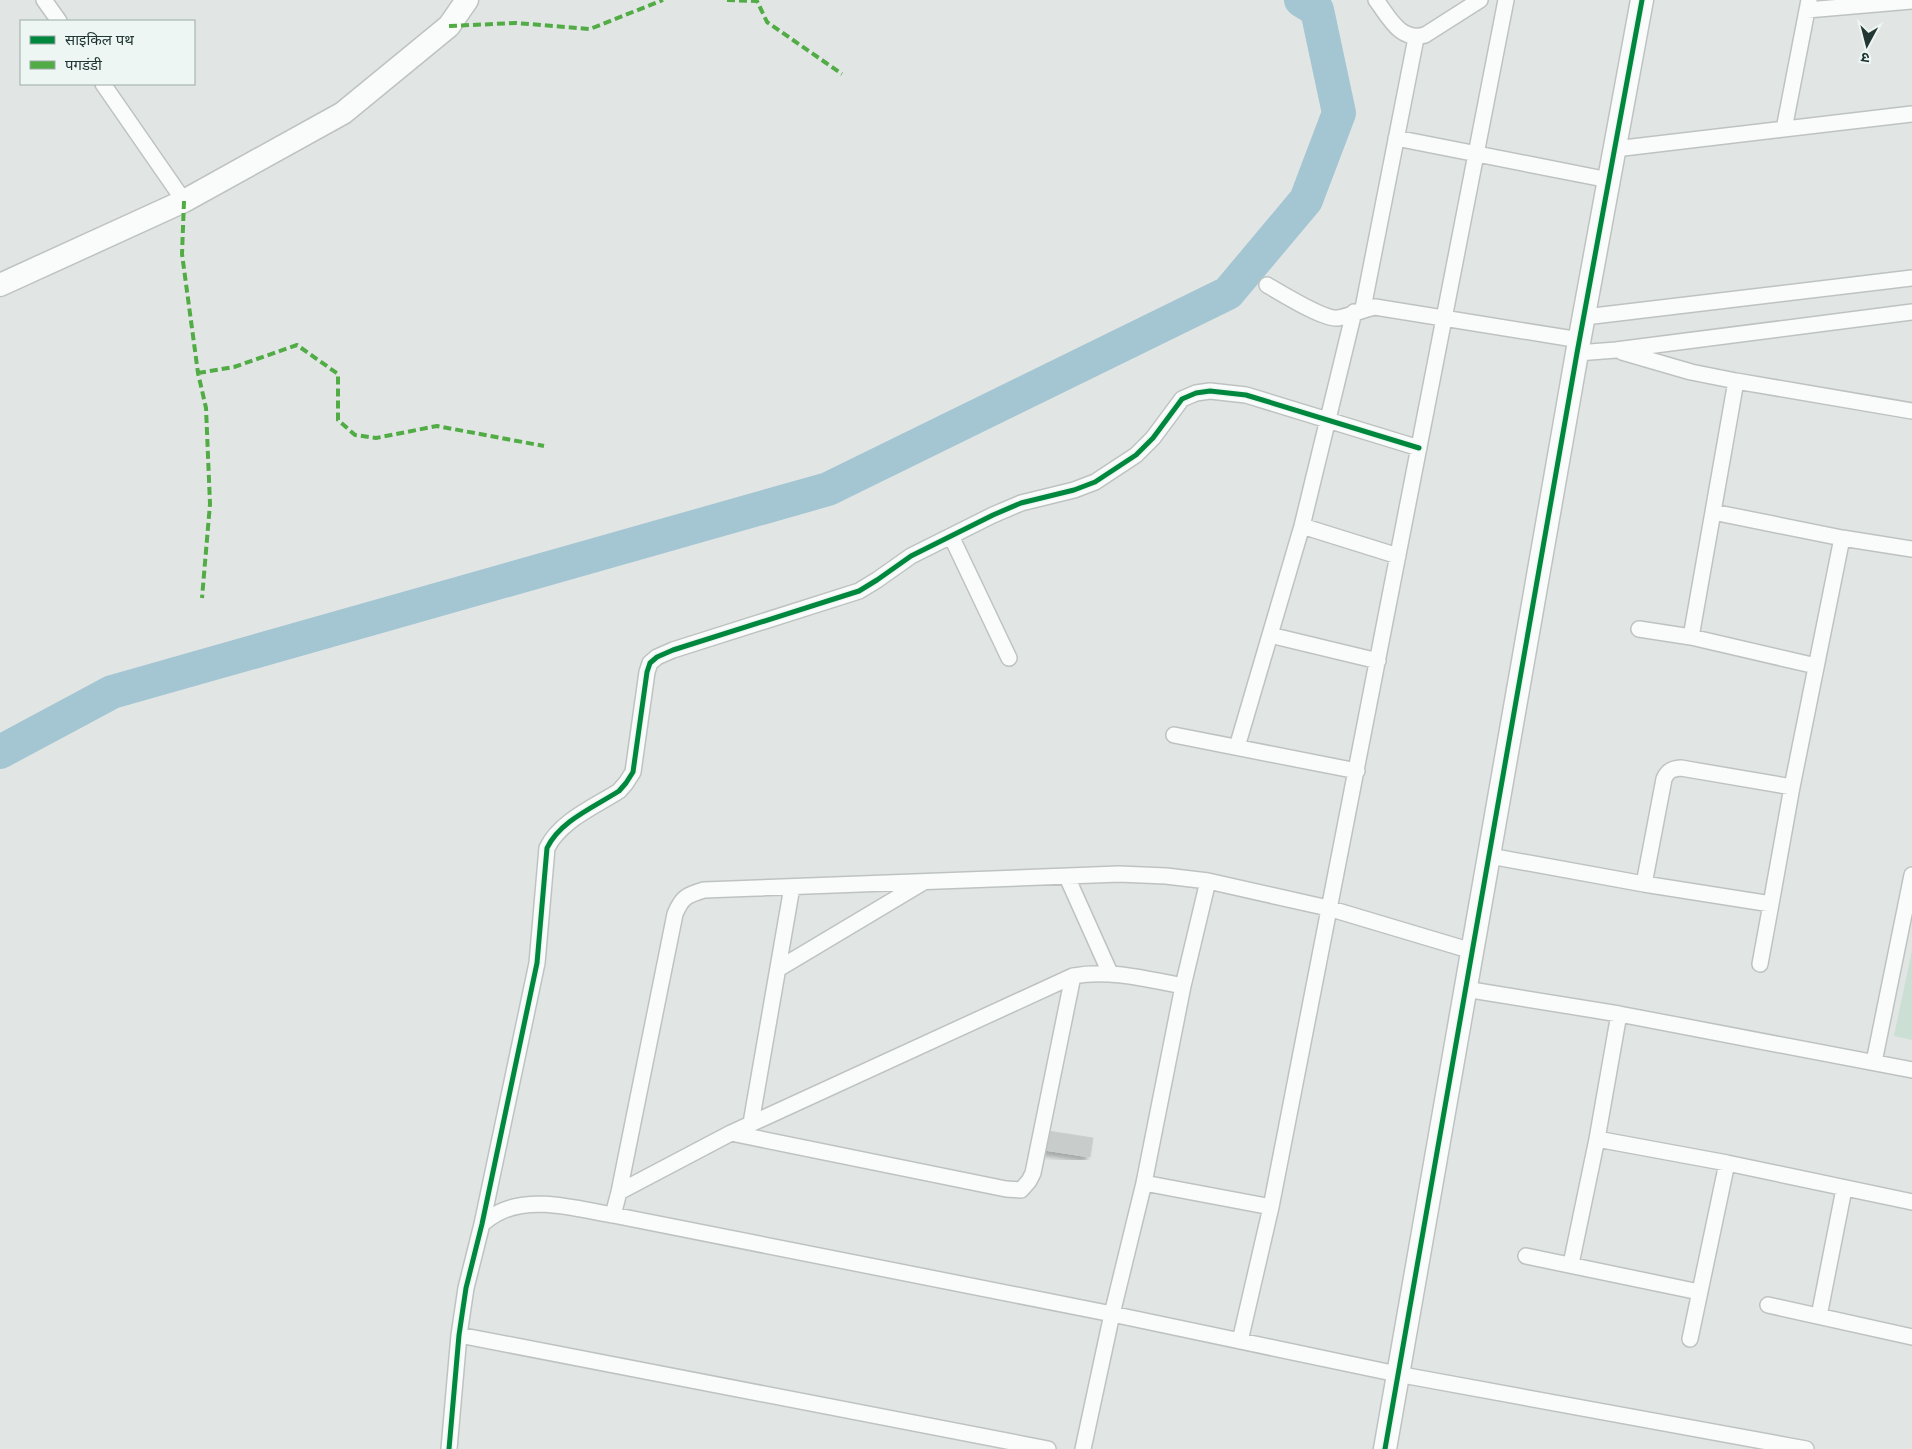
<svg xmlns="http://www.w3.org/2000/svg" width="1912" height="1449" font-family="Lato,'Noto Sans Devanagari',sans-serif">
<defs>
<filter id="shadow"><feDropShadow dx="-4.5" dy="4.5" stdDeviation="2.5" flood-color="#0004"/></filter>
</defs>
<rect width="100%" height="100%" fill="#e1e6e5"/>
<path fill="#cbdfd4" d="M1912,950v90l-18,-4z"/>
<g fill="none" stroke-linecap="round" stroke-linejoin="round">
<path stroke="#a4c5d2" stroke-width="34" d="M0,752l112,-60 716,-203 400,-196 78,-93 33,-87 -22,-103 -16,-10"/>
</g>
<path fill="#c8cdcc" stroke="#cacfce" filter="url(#shadow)" d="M1048,1131l45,7 -3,19 -45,-7z"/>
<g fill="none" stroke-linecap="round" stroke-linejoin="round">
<defs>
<path id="street" d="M44,0l15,21
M1376,0c13,17 24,42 49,35l55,-35
M1807,10l105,-9
M103,84l81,117
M1784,129l25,-129
M1396,138l213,42
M1615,149l297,-35
M1267,285c14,8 57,35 71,33 13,-2 24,-9 37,-11l205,33
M1363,308l53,-270
M1585,317l327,-39
M1622,352l69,20 45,9 176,30
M1577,353l39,-3 296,-38
M1713,512l129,26 70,11
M1302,526l96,30
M951,536l58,122
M1639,629l52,8 125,29
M1270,635l108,26
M1691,637l45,-256
M1174,735l183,36
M1237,747l65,-221 52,-214
M1490,856l154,28 127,20 21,-117 50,-249
M1067,877l43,96
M1644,884l20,-105c4,-9 8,-10 17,-11l111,19
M1760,964l11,-60
M778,969l144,-86
M1465,989l154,25 293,56
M1874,1062l38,-187
M751,1123l41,-236
M731,1133l275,56 15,1 8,-9 4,-8 40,-197
M1597,1139l130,24 185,39
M1144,1183l127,24
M619,1192l56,-278c7,-17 12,-19 29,-24l415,-16 47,2 42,5 120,27 144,43
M613,1215l6,-23 112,-59 342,-157c36,-7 73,3 110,10
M482,1224c5,-4 10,-8 16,-11 34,-18 79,-4 115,2l499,99 285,60 409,75
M1526,1256l173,36
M1571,1264l26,-125 22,-125
M1768,1305l144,32
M1819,1316l25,-127
M459,1335l589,114
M1690,1339l37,-176
M1240,1341l31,-134 235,-1207
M449,1449l10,-114 7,-47 16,-64 55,-261 10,-115c13,-27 47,-41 72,-57l7,-8 7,-11 14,-100 3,-9 7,-6 16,-7 186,-59 18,-11 34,-24 82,-41 28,-12 53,-13 21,-8 41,-27 17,-17 29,-39 14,-6 14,-2 36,4 173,53
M1083,1449l29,-135 32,-131 39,-197 25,-105"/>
<path id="secondary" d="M0,285l184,-84 159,-88 106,-87 18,-26
M1385,1449l192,-1096 65,-353"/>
</defs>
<use href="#street" stroke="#bec3c2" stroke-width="18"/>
<use href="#secondary" stroke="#bec3c2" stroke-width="25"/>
<use href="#street" stroke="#fafbfb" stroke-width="15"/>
<use href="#secondary" stroke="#fafbfb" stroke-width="22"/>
<path stroke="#52ac45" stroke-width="4" stroke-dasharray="8 4" stroke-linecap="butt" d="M727,0l30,1 10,21 75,52
M449,26l67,-3 74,6 73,-29
M184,201l-2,53 16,119 8,35 4,96 -8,94
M198,373l36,-6 63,-22 41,29v46l17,15 21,3 61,-12 107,20"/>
<defs>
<path id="cycleway" d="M449,1449l10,-114 7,-47 16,-64 55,-261 10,-115c13,-27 47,-41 72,-57l7,-8 7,-11 14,-100 3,-9 7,-6 16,-7 186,-59 18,-11 34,-24 82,-41 28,-12 53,-13 21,-8 41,-27 17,-17 29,-39 14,-6 14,-2 36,4 173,53
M1385,1449l192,-1096 65,-353"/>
</defs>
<use href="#cycleway" stroke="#eef6f3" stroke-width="8"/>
<use href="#cycleway" stroke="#00873e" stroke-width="5"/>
</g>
<rect x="20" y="20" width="175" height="65" fill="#eef6f3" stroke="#9caaa7"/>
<rect x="30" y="36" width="25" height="8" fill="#00873e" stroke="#9caaa7"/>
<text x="65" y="45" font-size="15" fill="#213734">साइकिल पथ</text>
<rect x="30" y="61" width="25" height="8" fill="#52ac45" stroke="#9caaa7"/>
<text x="65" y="70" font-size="15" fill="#213734">पगडंडी</text>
<g transform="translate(1867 45) rotate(187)" stroke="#eef6f3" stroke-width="4" paint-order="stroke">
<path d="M0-4L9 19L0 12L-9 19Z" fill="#213734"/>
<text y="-8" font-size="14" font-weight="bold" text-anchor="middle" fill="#213734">उ</text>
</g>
</svg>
